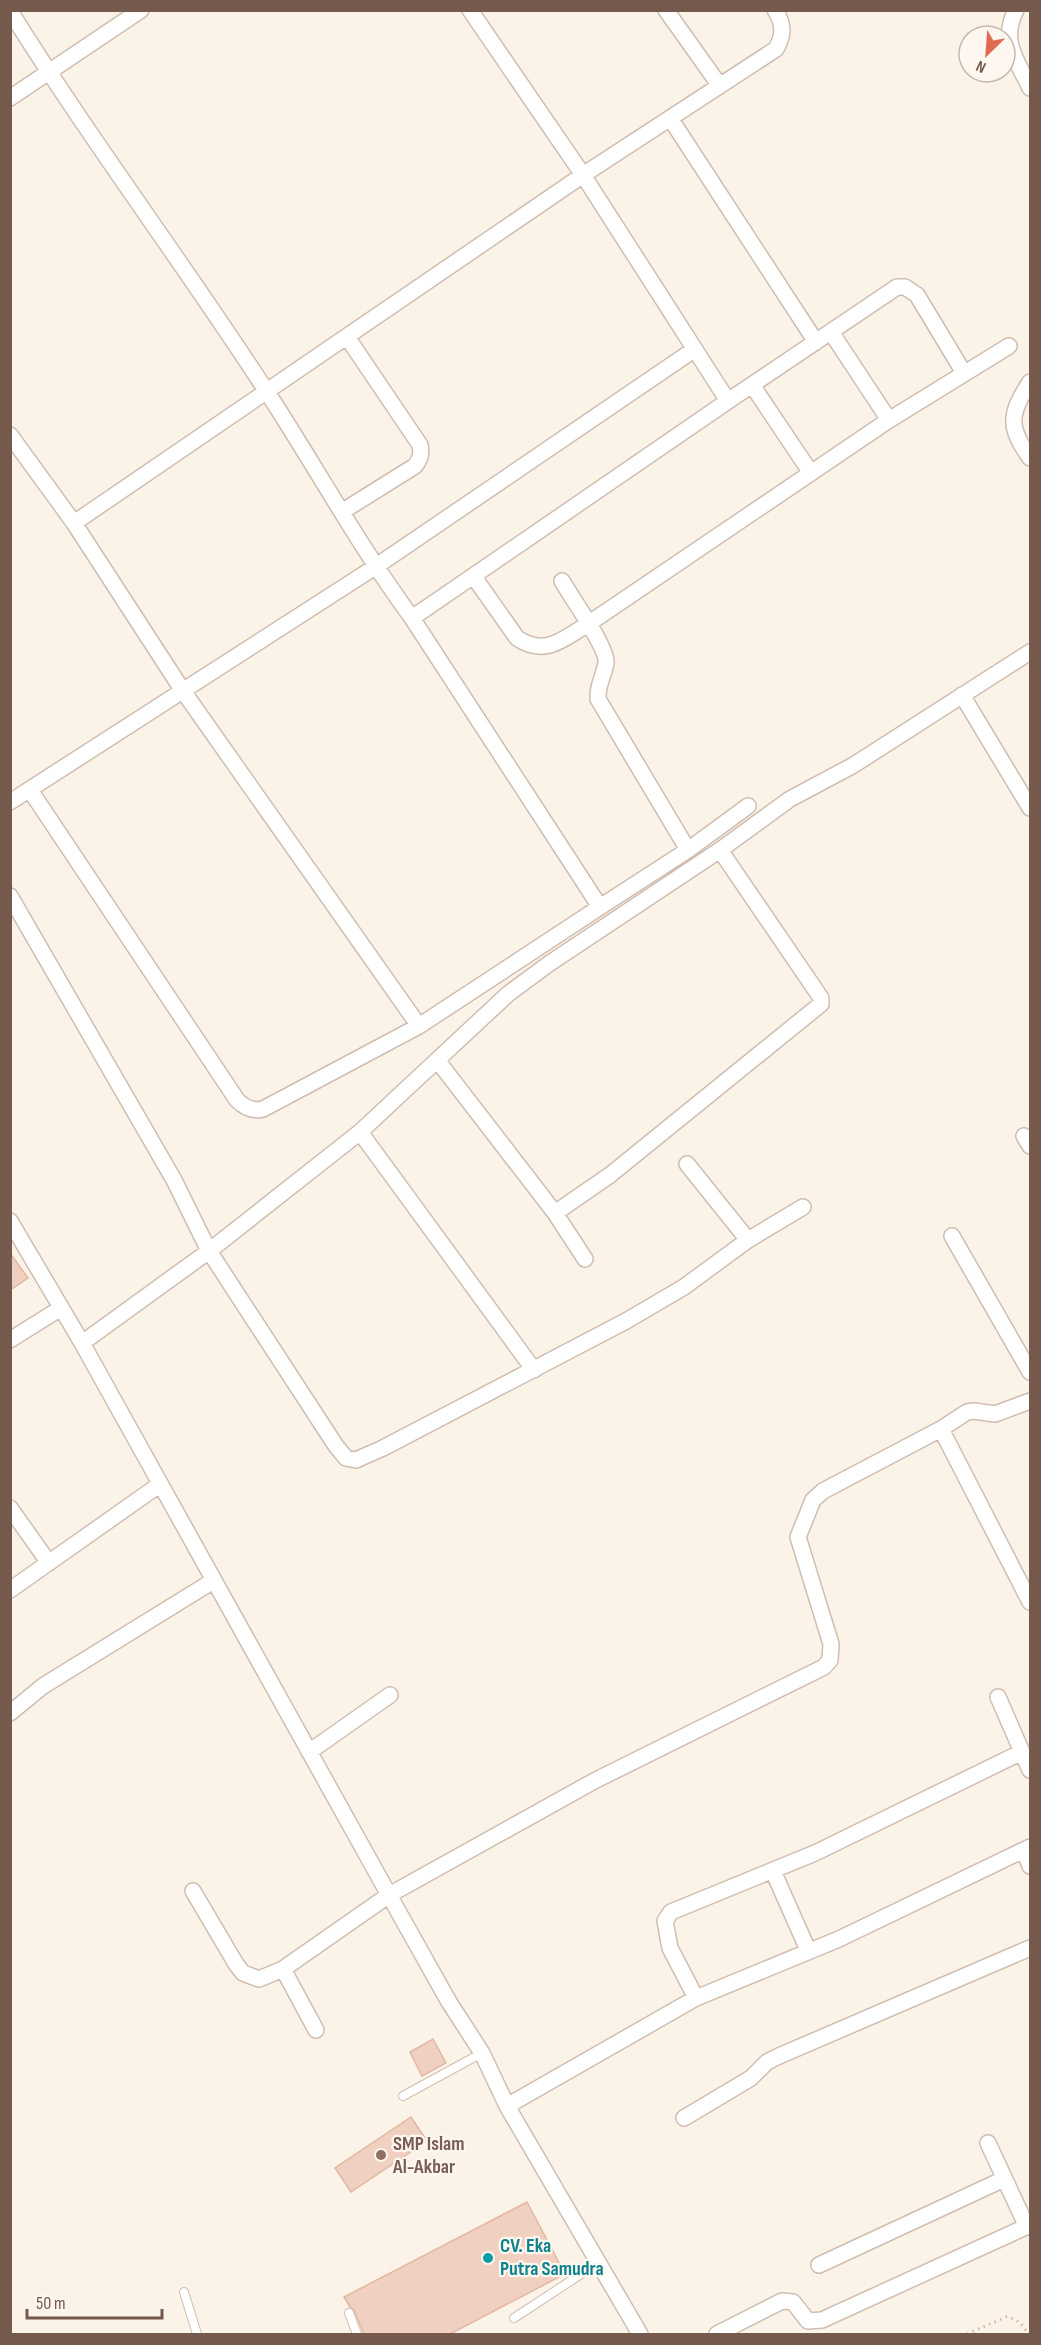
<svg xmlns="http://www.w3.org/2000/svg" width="1041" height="2345" font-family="'Sofia Sans Condensed',sans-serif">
<rect width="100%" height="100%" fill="#fcf3e8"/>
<path fill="#f0d1c1" stroke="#e2b7a2" stroke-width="1.5" d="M10,1253l18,25 -18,12z
M433,2039l13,24 -24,13 -12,-24z
M411,2117l16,24 -76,51 -16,-24z
M527,2202l38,72 -115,60h-86l-10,-24 -4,-3 -6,-10z"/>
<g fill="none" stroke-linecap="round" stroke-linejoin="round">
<defs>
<path id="lane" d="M403,2096l79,-43
M184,2292l13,42
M349,2313l8,21
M514,2318l84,-55"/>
<path id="street" d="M470,10l113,165 145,226 169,-114h8l12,8 47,78
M666,10l54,76
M1016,10c-16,31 1,50 14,78
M10,11c81,130 174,253 257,381 49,75 92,154 145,226
M10,98l131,-88
M670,118l146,224
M831,332l58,88
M1030,382c-21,32 -22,45 0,76
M752,385l59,88
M10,435l64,88 109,168 236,335
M343,511l72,-45c5,-7 7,-11 5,-21l-73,-108
M74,523l509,-348 193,-126c8,-14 8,-25 -1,-39
M474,577l43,61c28,19 46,1 71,-14l301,-204 120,-74
M562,581c9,16 46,67 44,82 -2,13 -9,22 -8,36l90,151
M962,695l68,113
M30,790l207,310c7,7 15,12 26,9l156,-83 181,-119 -188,-289 316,-217
M10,802l365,-235 320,-218
M10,896l164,284 35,71 -127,92
M600,907l88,-57 60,-44
M437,1060l118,153 30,46
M360,1132l174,238
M1024,1136l6,10
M687,1164l61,76
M803,1207l-55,33 -64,47 -58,34 -243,127 -27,12 -10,-2 -10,-12 -127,-195 151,-119 148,-138 42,-31 170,-113 70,-51 62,-33 178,-114
M555,1213l55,-38 211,-171v-6l-101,-148
M10,1221l72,122 307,552 60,107 33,51 25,53 133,228
M952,1236l78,136
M10,1340l51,-32
M941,1429l89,173
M10,1508l39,55
M10,1590l149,-105
M998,1697l24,55
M10,1713l33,-27 170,-105
M309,1752l81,-57
M1024,1850l6,16
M773,1871l35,79
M193,1891l43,73 7,9 16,6 24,-10
M696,1998l-26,-50 -5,-27 6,-9 144,-59 207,-101 8,18
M316,2030l-33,-61 106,-74 207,-115 228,-113 6,-7 1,-16 -33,-107 15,-37 10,-9 118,-62 26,-17 7,-1 21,3 35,-13
M507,2106l189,-108 143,-59 191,-92
M684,2118l67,-40 16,-16 12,-6 251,-108
M988,2143l39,84
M819,2265l185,-86
M717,2334l65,-33 11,1 15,19 14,-1 208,-95"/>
</defs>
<use href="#lane" stroke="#d0bdb1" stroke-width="10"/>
<use href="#street" stroke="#d0bdb1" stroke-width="18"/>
<path stroke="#d6b4a3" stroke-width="3" stroke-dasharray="1.5 4.5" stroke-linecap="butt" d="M967,2334l39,-17c11,1 17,8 22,17"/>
<use href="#lane" stroke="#fff" stroke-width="8"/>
<use href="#street" stroke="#fff" stroke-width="15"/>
</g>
<circle fill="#8d6e63" stroke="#fef7ef" stroke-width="2" cx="381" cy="2155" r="6"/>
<circle fill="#0f9aa8" stroke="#fef7ef" stroke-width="2" cx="488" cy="2258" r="6"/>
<g text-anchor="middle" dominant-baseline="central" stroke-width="4.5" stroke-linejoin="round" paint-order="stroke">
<g font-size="20" font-weight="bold" fill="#785e54" stroke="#fef7ef" text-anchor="start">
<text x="393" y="2144">SMP Islam<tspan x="393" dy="23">Al-Akbar</tspan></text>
</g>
<g font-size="20" font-weight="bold" fill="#0d838f" stroke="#fef7ef" text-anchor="start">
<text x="500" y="2246">CV. Eka<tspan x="500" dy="23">Putra Samudra</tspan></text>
</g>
</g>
<rect width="1041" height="2345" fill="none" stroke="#75594d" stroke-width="24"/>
<g transform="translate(987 54) rotate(205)"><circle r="28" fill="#fef7ef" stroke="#c7b8ae" stroke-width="1.5"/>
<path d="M0-4.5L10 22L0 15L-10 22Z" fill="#e16b52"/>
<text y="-9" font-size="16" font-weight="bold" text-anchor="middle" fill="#75594d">N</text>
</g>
<path d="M27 2309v9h135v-9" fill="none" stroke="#75594d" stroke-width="3"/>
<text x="36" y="2309" font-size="18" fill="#75594d" stroke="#fef7ef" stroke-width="4.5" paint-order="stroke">50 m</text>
</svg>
